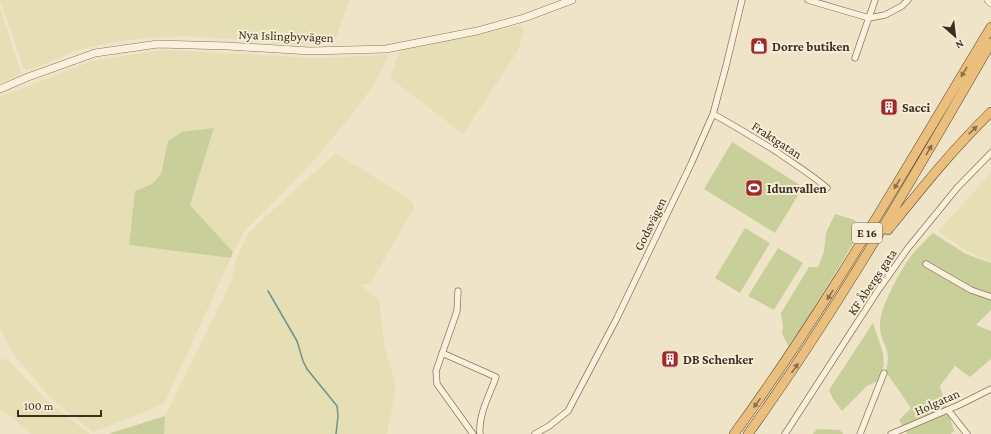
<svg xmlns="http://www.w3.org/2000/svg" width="991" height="434" font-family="'Crimson Pro',serif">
<rect width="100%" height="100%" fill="#f0e4c8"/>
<path fill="#e6deb5" d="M0,0h349l-15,44h-61l-3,-6 -5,4 -78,-6 -44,2 -35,5 -34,8 -43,19 -6,-1 -2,-3z
M0,7l20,63 -1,5 -19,8z
M521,25l3,7 -7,20 -54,82 -73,-56 10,-28z
M163,50l153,8 72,-3 -6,16 -21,32 -43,53 -35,37 -39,39 -11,20 -43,-47 24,-77 -46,13 -7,33 -9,10 -17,7 -6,54 102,13 -67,146 -71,28 -40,-32 -40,-46 -13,-27v-230l92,-36z
M336,153l76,48 2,7 -44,76 -9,1 18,15 5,43 12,44 -9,47h-223l1,-18 66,-133 5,-24 12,-25 17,-17z
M991,173v89l-14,-6 -21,-12 -18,-13z
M6,358l41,43 43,33h-59l-22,-19 -9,-5v-48z"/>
<path fill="#c9cf9b" d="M214,128l-24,77 43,47 -2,6 -102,-13 6,-54 17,-7 9,-10 7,-33 14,-9z
M732,142l71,45 -28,46 -71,-44z
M835,214l20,6 3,16 -56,91 -14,19 -6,-13 1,-6 -2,-14 28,-46h9l6,-15 2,-19z
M745,228l25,15 -30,50 -25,-15z
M933,233l33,21 25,9v47l-15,15 15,6v28l-21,18 -15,-11 -15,20 14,45 -3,3h-44l-8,-14 12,-12 -25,-36c1,-7 3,-14 1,-21 -3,-9 -8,-17 -7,-27 0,-17 19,-50 28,-64 7,-10 17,-19 25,-27z
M778,248l25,15 -29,47 -26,-14z
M873,323l10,30 1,12 -6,16 -11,5 -25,25 -9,-12 -4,-9z
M165,416l-1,18h-56z
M817,429l23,1 3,4h-30z"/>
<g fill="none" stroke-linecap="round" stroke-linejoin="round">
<path stroke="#6f938a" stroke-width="1.5" d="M268,291l29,50 6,20 4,8 30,37 1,10 -2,18"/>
<defs>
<path id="minor" d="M808,0l61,18 16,-3 17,-9 6,-6
M855,58l20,-58
M713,114c22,12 43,25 64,38 17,12 34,22 50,36
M926,264l45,26 20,7
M458,291l-1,20 -21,60 1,13 36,50
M442,353l54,24c-6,17 -18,38 -16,57
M948,410l19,24
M535,434l14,-8 19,-15 49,-93 74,-154 22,-50 13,-48 16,-66
M785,434l92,-142 31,-44 49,-60 34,-35
M860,434l24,-61
M891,434l68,-29 32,-16"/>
<path id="tertiary" d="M988,0l3,3
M0,89l28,-12 67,-24 63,-9 70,2 82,5 76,-2 91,-18 47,-13 48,-18"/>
<path id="trunk" d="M888,230c33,-41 65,-81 103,-118
M734,434c95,-130 174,-270 257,-407
M748,434c90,-125 166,-258 243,-391"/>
</defs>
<use href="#minor" stroke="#8d765c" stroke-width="7"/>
<use href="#tertiary" stroke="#8d765c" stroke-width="8"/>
<use href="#trunk" stroke="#5b4430" stroke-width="10"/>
<use href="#minor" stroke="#faf1dc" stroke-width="5.5"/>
<use href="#tertiary" stroke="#faf1dc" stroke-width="7"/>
<use href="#trunk" stroke="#eabe7c" stroke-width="9"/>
</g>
<defs><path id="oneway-solid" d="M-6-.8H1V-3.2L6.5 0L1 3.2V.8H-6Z"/></defs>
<g fill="#8b6f49">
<use href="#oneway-solid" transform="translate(964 72) rotate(121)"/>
<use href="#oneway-solid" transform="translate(973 130) rotate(-44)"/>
<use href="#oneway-solid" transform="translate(929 150) rotate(-60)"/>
<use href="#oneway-solid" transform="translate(897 184) rotate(121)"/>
<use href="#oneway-solid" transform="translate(830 295) rotate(122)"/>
<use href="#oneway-solid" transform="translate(795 368) rotate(-55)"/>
<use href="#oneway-solid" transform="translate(757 403) rotate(126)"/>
</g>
<defs>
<symbol id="shop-square" viewBox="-11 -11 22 22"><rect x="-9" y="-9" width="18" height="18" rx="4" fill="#9e2a2b" stroke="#f7eed8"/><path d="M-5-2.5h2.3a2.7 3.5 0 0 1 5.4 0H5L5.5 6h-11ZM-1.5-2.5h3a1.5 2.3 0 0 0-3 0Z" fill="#fff"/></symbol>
<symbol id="building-square" viewBox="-11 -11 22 22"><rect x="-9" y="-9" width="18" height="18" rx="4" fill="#9e2a2b" stroke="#f7eed8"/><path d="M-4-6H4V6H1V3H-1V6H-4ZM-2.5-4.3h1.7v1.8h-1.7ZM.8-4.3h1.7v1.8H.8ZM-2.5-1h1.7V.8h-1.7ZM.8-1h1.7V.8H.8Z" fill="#fff"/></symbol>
<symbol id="stadium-square" viewBox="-11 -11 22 22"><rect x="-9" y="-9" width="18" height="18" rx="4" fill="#9e2a2b" stroke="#f7eed8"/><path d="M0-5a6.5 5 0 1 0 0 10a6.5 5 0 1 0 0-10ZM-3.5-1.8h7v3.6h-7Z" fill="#fff"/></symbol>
</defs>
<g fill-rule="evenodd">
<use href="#shop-square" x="749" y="36" width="20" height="20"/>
<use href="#building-square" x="879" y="97" width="20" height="20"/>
<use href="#stadium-square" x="744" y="178" width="20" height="20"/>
<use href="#building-square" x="660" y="349" width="20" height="20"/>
</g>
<g text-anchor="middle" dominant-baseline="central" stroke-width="4" stroke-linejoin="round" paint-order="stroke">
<rect fill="#f7eed8" stroke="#756857" stroke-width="1" x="852" y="223" width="30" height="20" rx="3"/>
<g font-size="12" font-weight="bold" fill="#3d2e20">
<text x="867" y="233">E 16</text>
</g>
<g font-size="13" fill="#3d2e20" stroke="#f7eed8">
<text transform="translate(286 36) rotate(2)">Nya Islingbyvägen</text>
<text transform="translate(777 140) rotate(33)">Fraktgatan</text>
<text transform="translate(650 224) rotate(-64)">Godsvägen</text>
<text transform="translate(872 282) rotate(-56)">KF Åbergs gata</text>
<text transform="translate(937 402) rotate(-24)">Holgatan</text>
</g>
<g font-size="13" font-weight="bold" fill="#3d2e20" stroke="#f7eed8" text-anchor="start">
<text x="772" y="46">Dorre butiken</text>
<text x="902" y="107">Sacci</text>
<text x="767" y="188">Idunvallen</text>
<text x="683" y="359">DB Schenker</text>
</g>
</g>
<g transform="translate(955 36) rotate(152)" stroke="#f7eed8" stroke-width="3" paint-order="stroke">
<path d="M0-3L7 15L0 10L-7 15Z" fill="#3d2e20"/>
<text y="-6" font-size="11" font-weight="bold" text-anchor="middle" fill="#3d2e20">N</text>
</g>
<path d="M18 410v6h83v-6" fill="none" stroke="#3d2e20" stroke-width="2"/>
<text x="24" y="410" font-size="12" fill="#3d2e20" stroke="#f7eed8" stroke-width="3" paint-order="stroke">100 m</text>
</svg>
